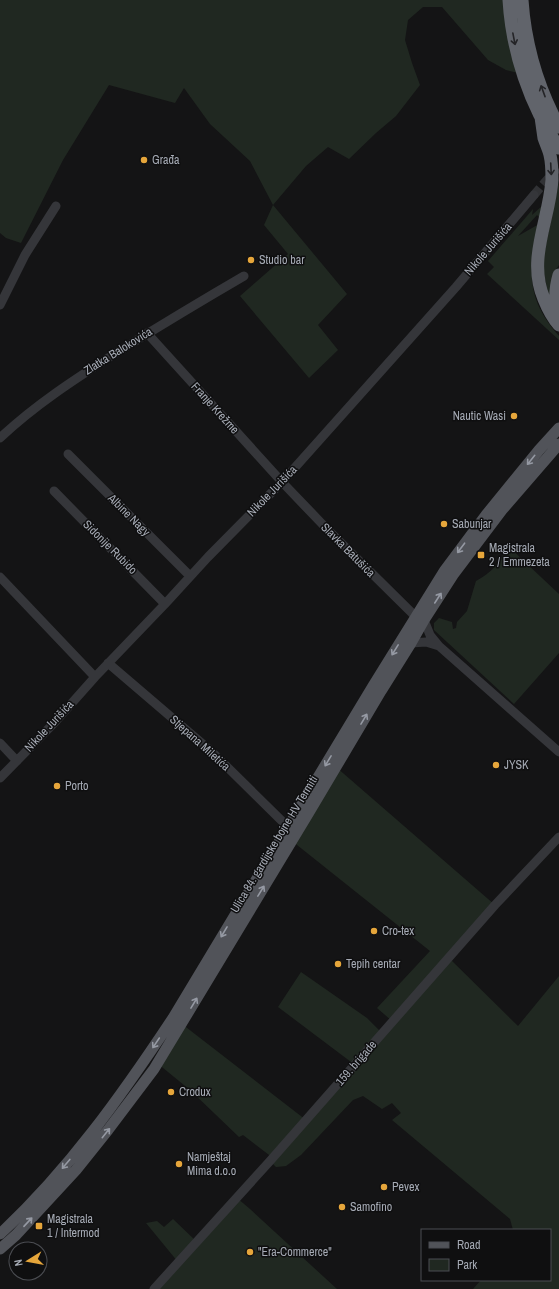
<svg xmlns="http://www.w3.org/2000/svg" width="559" height="1289" font-family="'Archivo Narrow',sans-serif">
<rect width="100%" height="100%" fill="#141415"/>
<path fill="#202821" d="M0,0h516l4,38 10,38 -24,-6 -18,-10 -46,-53h-19l-15,13 -3,20 7,23 8,22 -24,31 -20,17 -27,26 -21,-12 -22,19 -33,39 74,89 -29,31 20,25 -29,28 -69,-82 48,-42 -24,-29 9,-20 -23,-44 -40,-37 -26,-36 -9,15 -66,-18 -46,75 -42,83 -15,-5 -6,-5z
M559,181v84l-4,6 -4,25 -3,-3 -6,-29z
M543,205l-3,13 -3,-3 -19,21 21,-12c-10,48 -14,73 20,112v4l-72,-66 7,-7 -6,-6 45,-52 -1,6z
M506,544l53,50v59l-45,51 -80,-74v-7l5,-5 13,4 1,7 3,-1 1,-6 10,-11 9,-30c14,-7 28,-21 30,-37z
M336,767l159,138 -46,53 69,68 41,-50v313h-86l8,-9h69v-50h-37l-3,-11 -118,-99 9,-7 -9,-10 -10,6 -19,-13 -10,4 -52,55 -15,11 -10,1 -6,-6 3,-3 -30,-23 -4,2 -49,-47 -33,-27 25,-39 124,96 49,-55 -77,-58 23,-35 66,46 15,15 10,-12 -15,-13 53,-57 -138,-110z
M237,1198l13,11 87,80h-183l24,-27 -32,-39 11,-2 7,6 9,-8 24,23z"/>
<g fill="none" stroke-linecap="round" stroke-linejoin="round">
<path stroke="#313235" stroke-width="9" stroke-dasharray="9 4.5" stroke-linecap="butt" d="M534,195l25,-29"/>
<path stroke="#35363a" stroke-width="9" d="M0,305l25,-50 31,-49
M147,333l135,149 45,47 89,88
M0,438c35,-33 75,-59 116,-85 42,-26 85,-52 128,-77
M68,454l122,122
M54,491l111,113
M0,577l95,100
M424,620l6,15 9,11 120,106
M411,643l15,-1 13,4
M108,663l104,89 76,75
M0,743l17,18
M0,778l55,-56 40,-45 70,-73 43,-47 74,-75 174,-195 78,-92
M154,1289l116,-128 225,-256 64,-68"/>
<path stroke="#515359" stroke-width="11" d="M0,1234c68,-63 122,-139 173,-216l200,-332 72,-116 41,-55 53,-65 20,-22
M0,1249l16,-14 60,-65 32,-40 46,-61 154,-255 73,-123 30,-48 13,-23 29,-45 49,-65 57,-66"/>
<path stroke="#61646b" stroke-width="13" d="M509,0c3,52 21,105 50,148
M522,0c3,44 16,88 37,127
M541,117c1,7 2,14 3,21 2,6 5,12 6,17 2,8 2,17 2,25 -3,41 -25,79 -8,119 4,10 8,18 15,26
M559,275c-4,14 -5,26 0,39"/>
</g>
<defs><path id="oneway-shaft" d="M-6 0H5M1.5-3L5.5 0L1.5 3" fill="none" stroke-width="1.6" stroke-linecap="round" stroke-linejoin="round"/></defs>
<g stroke="#242427">
<use href="#oneway-shaft" transform="translate(514 39) rotate(79)"/>
<use href="#oneway-shaft" transform="translate(543 91) rotate(-110)"/>
<use href="#oneway-shaft" transform="translate(551 169) rotate(87)"/>
</g>
<g stroke="#9599a3">
<use href="#oneway-shaft" transform="translate(531 460) rotate(129)"/>
<use href="#oneway-shaft" transform="translate(461 548) rotate(127)"/>
<use href="#oneway-shaft" transform="translate(438 598) rotate(-57)"/>
<use href="#oneway-shaft" transform="translate(395 650) rotate(122)"/>
<use href="#oneway-shaft" transform="translate(364 719) rotate(-59)"/>
<use href="#oneway-shaft" transform="translate(328 761) rotate(121)"/>
<use href="#oneway-shaft" transform="translate(261 891) rotate(-58)"/>
<use href="#oneway-shaft" transform="translate(224 932) rotate(121)"/>
<use href="#oneway-shaft" transform="translate(194 1003) rotate(-59)"/>
<use href="#oneway-shaft" transform="translate(156 1043) rotate(124)"/>
<use href="#oneway-shaft" transform="translate(106 1133) rotate(-51)"/>
<use href="#oneway-shaft" transform="translate(66 1164) rotate(130)"/>
<use href="#oneway-shaft" transform="translate(28 1222) rotate(-47)"/>
</g>
<g fill="#e6a63b" stroke="#0f0f10" stroke-width="1.5">
<circle cx="144" cy="160" r="4"/>
<circle cx="251" cy="260" r="4"/>
<circle cx="514" cy="416" r="4"/>
<circle cx="444" cy="524" r="4"/>
<rect x="477" y="551" width="8" height="8" rx="2"/>
<circle cx="496" cy="765" r="4"/>
<circle cx="57" cy="786" r="4"/>
<circle cx="374" cy="931" r="4"/>
<circle cx="338" cy="964" r="4"/>
<circle cx="171" cy="1092" r="4"/>
<circle cx="179" cy="1164" r="4"/>
<circle cx="384" cy="1187" r="4"/>
<circle cx="342" cy="1207" r="4"/>
<rect x="35" y="1222" width="8" height="8" rx="2"/>
<circle cx="250" cy="1252" r="4"/>
</g>
<g text-anchor="middle" dominant-baseline="central" stroke-width="3" stroke-linejoin="round" paint-order="stroke">
<g font-size="12" fill="#a6abb5" stroke="#0f0f10" text-anchor="start">
<text x="152" y="160">Građa</text>
<text x="259" y="260">Studio bar</text>
<text x="506" y="416" text-anchor="end">Nautic Wasi</text>
<text x="452" y="524">Sabunjar</text>
<text x="489" y="548">Magistrala<tspan x="489" dy="14">2 / Emmezeta</tspan></text>
<text x="504" y="765">JYSK</text>
<text x="65" y="786">Porto</text>
<text x="382" y="931">Cro-tex</text>
<text x="346" y="964">Tepih centar</text>
<text x="179" y="1092">Crodux</text>
<text x="187" y="1157">Namještaj<tspan x="187" dy="14">Mima d.o.o</tspan></text>
<text x="392" y="1187">Pevex</text>
<text x="350" y="1207">Samofino</text>
<text x="47" y="1219">Magistrala<tspan x="47" dy="14">1 / Intermod</tspan></text>
<text x="258" y="1252">"Era-Commerce"</text>
</g>
<g font-size="12" fill="#a6abb5" stroke="#0f0f10">
<text transform="translate(488 249) rotate(-49)">Nikole Jurišića</text>
<text transform="translate(118 351) rotate(-32)">Zlatka Balokovića</text>
<text transform="translate(215 408) rotate(48)">Franje Krežme</text>
<text transform="translate(272 491) rotate(-46)">Nikole Jurišića</text>
<text transform="translate(129 515) rotate(45)">Albine Nagy</text>
<text transform="translate(110 547) rotate(45)">Sidonije Rubido</text>
<text transform="translate(348 550) rotate(45)">Slavka Batušića</text>
<text transform="translate(49 726) rotate(-47)">Nikole Jurišića</text>
<text transform="translate(200 743) rotate(42)">Stjepana Miletića</text>
<text transform="translate(274 844) rotate(-59)">Ulica 84. gardijske bojne HV Termiti</text>
<text transform="translate(356 1063) rotate(-49)">159. brigade</text>
</g>
</g>
<rect x="421" y="1229" width="130" height="52" fill="#0f0f10" stroke="#4b4d52"/>
<rect x="429" y="1242" width="20" height="6" fill="#515359" stroke="#4b4d52"/>
<text x="457" y="1249" font-size="12" fill="#a6abb5">Road</text>
<rect x="429" y="1259" width="20" height="12" fill="#202821" stroke="#4b4d52"/>
<text x="457" y="1269" font-size="12" fill="#a6abb5">Park</text>
<g transform="translate(28 1261) rotate(259)"><circle r="19" fill="#0f0f10" stroke="#4b4d52"/>
<path d="M0-3L7 15L0 10L-7 15Z" fill="#e6a63b"/>
<text y="-6" font-size="11" font-weight="bold" text-anchor="middle" fill="#a6abb5">N</text>
</g>
</svg>
